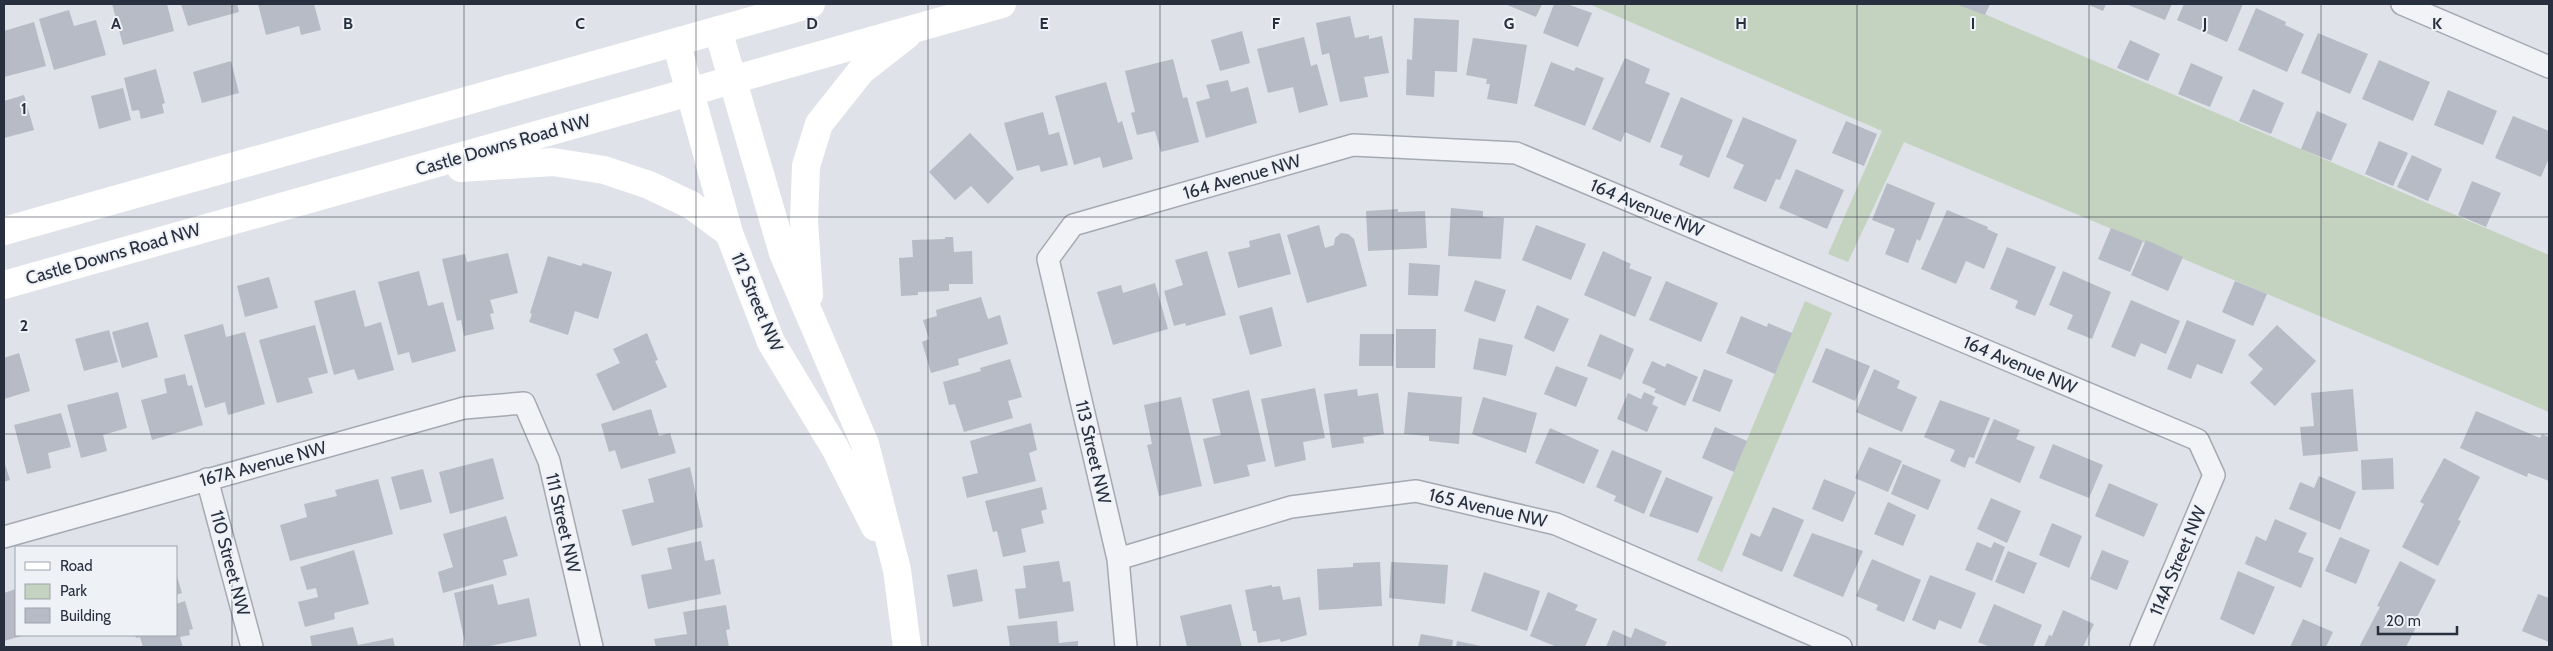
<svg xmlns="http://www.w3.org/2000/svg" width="2553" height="651" font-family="Cabin,sans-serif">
<rect width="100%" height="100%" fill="#dfe2e8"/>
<path fill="#c4d2c0" d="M1589,4h372l588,251v157l-645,-270 -56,120 -20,-8 54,-123z
M1805,301l27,12 -110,259 -25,-12z"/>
<path fill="#b6bbc5" d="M112,4h55l7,27 -51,14z
M181,4h56l2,8 -51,14z
M258,4h56l7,26 -20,5 -2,-9 -33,9z
M1505,4h37l-6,13z
M1554,4h13l25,9 -14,34 -35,-14z
M1956,4h34l-5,11z
M2087,4h19l-3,7z
M2126,4h46l-7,16z
M2184,4h59l-16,38 -50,-22z
M2256,8l30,14 -1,3 19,9 -17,38 -49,-22z
M69,10l5,16 22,-6 10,35 -52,15 -15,-51z
M1350,16l5,22 14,-3v4l13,-3 7,37 -25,4 4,20 -28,5 -11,-49 -7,2 -6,-32z
M1414,18l45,2 -2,52 -22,-1 -1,26 -28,-2 1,-36 5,1z
M34,22l12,44 -42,11v-46z
M1242,31l8,32 -30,8 -9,-31z
M2318,33l50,21 -18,40 -49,-21z
M1304,37l7,29 6,-2 11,41 -29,8 -6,-26 -25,6 -11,-44z
M1473,38l54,7 -10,59 -30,-5 3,-15h-4l1,-5 -21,-4z
M2130,40l30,14 -12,27 -31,-13z
M1625,58l25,11 -5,14 25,10 -20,50 -25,-11 -4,10 -29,-13z
M1173,59l10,39 4,-1 12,45 -38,10 -6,-21 -18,4 -6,-22 4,-1 -10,-41z
M2379,60l51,22 -17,39 -51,-22z
M231,61l8,32 -37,10 -9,-31z
M1551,62l23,9 2,-4 28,11 -19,48 -51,-20z
M2191,63l32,14 -13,30 -32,-13z
M156,69l9,34 -3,1 2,9 -23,6 -2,-9 -7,1 -8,-33z
M1228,80l3,12 17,-5 9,36 -51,15 -10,-36 14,-4 -4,-13z
M1106,82l12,41 4,-2 11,38 -30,9 -3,-11 -26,8 -19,-69z
M123,88l8,32 -32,9 -8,-33z
M2253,89l31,14 -13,31 -32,-13z
M2448,90l49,21 -14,34 -49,-20z
M24,95l10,35 -30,8v-37z
M1681,97l52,23 -24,58 -30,-13 4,-9 -23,-9z
M2317,111l30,13 -16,37 -30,-12z
M1043,112l6,23 10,-3 9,33 -27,7 -2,-7 -22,6 -13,-48z
M2513,116l36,15v27l-8,19 -46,-19z
M1743,117l54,23 -17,40 -4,-1 -10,23 -33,-14 11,-23 -18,-8z
M1846,121l31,13 -13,32 -32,-13z
M970,133l44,45 -26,26 -17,-18 -16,14 -26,-28z
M2379,141l29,12 -15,33 -28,-12z
M2412,155l30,14 -14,32 -31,-14z
M1796,169l48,21 -17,39 -48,-21z
M2472,181l29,12 -15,34 -28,-12z
M1887,183l48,20 -15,38 -3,-2 -9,24 -23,-9 10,-25 -23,-9z
M1451,208l32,3v6l21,1 -3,41 -53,-3z
M1398,209v3l27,-1 2,37 -59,3 -2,-40z
M1947,210l41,17 -1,2 11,5 -14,35 -18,-8 -10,23 -35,-15z
M1319,225l6,23 9,-3 1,-7 6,-5 7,1 6,5 13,47 -60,17 -20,-68z
M1536,225l50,19 -15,36 -49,-20z
M2111,228l32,13 -13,31 -32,-13z
M1280,233l11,41 -53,14 -10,-36 22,-5 -1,-6z
M945,237h8l1,15 18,-1 1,33h-24v7l-31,1v3l-17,1 -2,-38 14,-1 -1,-17 33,-1z
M2146,240l37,17 -15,34 -37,-16z
M2007,247l49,20 -21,49 -20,-8 3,-7 -28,-12z
M1207,251l19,64 -40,11 -1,-3 -11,3 -10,-35 19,-6 -8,-25z
M1603,251l28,13 -2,4 23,9 -17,40 -51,-22z
M508,253l10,40 -28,7 4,13 -4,1 4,15 -30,7 -3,-16 -4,1 -15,-62 23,-5 2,8z
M548,256l33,10 2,-3 29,9 -14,47 -23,-8 -7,24 -39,-13 3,-8 -2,-1z
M1409,263l31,2 -2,31 -30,-1z
M419,271l9,35 15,-4 13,49 -44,12 -3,-11 -11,3 -20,-73z
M2063,271l48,21 -19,47 -25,-10 6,-14 -24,-10z
M269,277l9,31 -33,9 -8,-31z
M1475,280l31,10 -11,32 -31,-11z
M1666,281l52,22 -17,39 -52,-22z
M2235,281l32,13 -14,32 -31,-14z
M1155,283l13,46 -55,16 -16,-53 24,-7 2,8z
M355,290l10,37 16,-5 13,48 -36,10 -4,-11 -20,6 -20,-74z
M981,297l7,22 12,-4 8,29 -50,15 1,6 -28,8 -9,-31 7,-3 -6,-19 14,-4 -1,-6z
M2131,300l49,21 -14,33 -25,-11 -6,14 -24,-10z
M1537,305l32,14 -15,33 -30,-14z
M1272,307l10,39 -32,9 -11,-39z
M1741,316l26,11 1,-4 24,10 -17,41 -49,-21z
M2187,320l49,20 -14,34 -25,-10 -6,15 -24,-10z
M148,322l10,35 -36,11 -10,-36z
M223,324l3,13 19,-5 20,72 -37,11 -3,-13 -20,6 -21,-73z
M315,325l13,48 -20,5 5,15 -36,10 -18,-63z
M2277,325l39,36 -41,45 -25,-23 13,-14 -15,-14z
M1396,329h40l-1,39h-39z
M109,330l9,32 -34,9 -9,-32z
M647,333l11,27 -3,1 12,26 -54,24 -17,-37 24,-11 -7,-14z
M1360,334h34l-1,32h-34z
M1600,334l34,15 -13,31 -34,-14z
M1479,338l34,7 -7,31 -33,-7z
M1826,348l44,18 -15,35 -43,-19z
M19,353l11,38 -26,8v-41z
M1010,359l12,38 -14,4 5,17 -49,14 -9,-28 -6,1 -6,-23 38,-11 -1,-3z
M1652,361l13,6 2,-4 31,14 -13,29 -31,-14 2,-3 -14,-6z
M1556,366l32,12 -12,29 -32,-13z
M1704,369l29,11 -13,32 -28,-11z
M1874,369l26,12 -3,7 20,9 -15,35 -46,-20z
M185,374l3,12 4,-1 11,40 -51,15 -11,-40 26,-7 -3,-14z
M1315,388l10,50 -22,4 3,18 -31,7 -14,-68z
M1357,389l1,7 20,-3 6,41 -21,3 1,6 -32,5 -8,-54z
M2353,389l5,62 -55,5 -3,-29 14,-1 -3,-33z
M1249,390l17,71 -19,4 3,11 -36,8 -11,-45 18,-4 -9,-36z
M118,392l9,36 -24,7 4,16 -26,7 -14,-53z
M1408,392l54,5 -3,47 -30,-3v-5l-25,-2z
M1644,392l11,5 -3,7 6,3 -11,25 -30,-13 11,-26 13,6z
M1181,397l21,89 -43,10 -12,-51 5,-1 -8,-39z
M1483,397l54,16 -11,40 -54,-19z
M1940,400l50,18 -16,40 -5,-1 -4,11 -15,-7 5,-11 -31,-13z
M651,409l8,27 11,-3 6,20 -55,16 -6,-19 -6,2 -8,-28z
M2476,411l64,27 2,-4 7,3v44l-21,-8 -1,4 -67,-29z
M61,413l10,34 -23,6 3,15 -24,6 -13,-49z
M1994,419l26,11 -4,9 19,8 -15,36 -45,-20z
M1031,423l6,27 -8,3 7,28 -69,17 -5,-21 16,-4 -8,-32z
M1715,427l32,14 -13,31 -32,-14z
M1550,428l49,22 -15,34 -49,-21z
M2053,444l50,21 -14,33 -50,-20z
M1869,447l33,14 -14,31 -33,-14z
M1612,450l50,21 -18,43 -30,-13 2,-5 -20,-9z
M493,458l11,41 -54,15 -11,-42z
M2393,458l1,31 -32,1 -1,-30z
M2444,458l36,19 -22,43 3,1 -23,45 -36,-19 22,-43 -4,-2z
M4,461l6,19 -6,2z
M1903,464l38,16 -13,30 -37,-16z
M690,467l13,60 -71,19 -10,-36 32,-8 -6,-23z
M423,469l9,33 -32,8 -9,-33z
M2319,476l37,16 -16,38 -51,-21 11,-27 14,6z
M1666,477l47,20 -15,36 -49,-17z
M378,479l15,55 -103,27 -10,-36 27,-8 -3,-13 33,-8 -2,-6z
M1824,479l32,13 -13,30 -31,-13z
M2109,483l49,21 -14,33 -49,-21z
M1042,487l5,22 -6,2 3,12 -23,6 5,23 -23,5 -6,-26 -4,1 -8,-31z
M1991,498l30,13 -14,32 -30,-14z
M1888,502l28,13 -13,31 -29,-12z
M1773,507l31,13 -22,52 -40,-17 9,-22 9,4z
M506,516l12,40 -15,4 4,15 -64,18 -5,-21 15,-5 -10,-33z
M2275,519l32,14 -9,19 16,6 -13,30 -56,-24 11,-28 10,5z
M2052,523l30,13 -13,32 -30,-13z
M1812,533l51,18 -20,46 -50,-21z
M2340,537l30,13 -14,34 -31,-13z
M701,541l4,20 9,-2 7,35 -73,15 -7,-34 31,-6 -5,-21z
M1977,542l14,6 3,-6 11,5 -13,34 -27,-11z
M354,550l15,54 -35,9 1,6 -30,8 -7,-25 20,-5 -2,-9 -9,2 -7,-23z
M2102,550l27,11 -12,29 -27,-11z
M2008,551l29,12 -13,31 -29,-12z
M1872,559l49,21 -17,42 -28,-12 2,-5 -22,-9z
M1059,561l4,21 7,-1 4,30 -55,8 -4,-30 11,-1 -3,-22z
M2400,561l36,19 -22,43 3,2 -11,22h-47l21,-40 -3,-1z
M1380,562l2,44 -63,4 -2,-41 36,-2v-4z
M1391,562l57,3 -3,39 -56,-6z
M977,569l6,32 -30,6 -6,-32z
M2238,571l37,16 -21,48 -34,-16z
M1484,572l56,19 -13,40 -56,-20z
M176,573l6,20 -6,2z
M1930,575l46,18 -15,36 -22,-9 -4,10 -23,-10z
M493,584l5,21 31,-7 8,38 -52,11h-19l-12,-54z
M1272,585v2l8,-1 3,14 17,-3 7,38 -26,7 -1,-3 -22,4 -2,-12h-3l-8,-41z
M16,589v46h9l-21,6v-48z
M1548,592l30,13 -3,5 22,9 -12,28h-28l-27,-11z
M2538,594l11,4v44l-27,-11z
M185,601l8,28 -4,1 1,5 -10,2 3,10h-40l-3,-10 -4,1 -1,-3h41v-31z
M1231,604l11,43h-55l-7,-31z
M1994,604l48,21 -9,22h-43l-12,-5z
M726,605l4,24 -4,1 3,17h-73l-2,-8 33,-5 -4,-22z
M2063,610l31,14 -11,23h-39l5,-12 3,1z
M2303,619l30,13 -7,15h-36z
M1057,621l2,22 19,-2v6h-68l-3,-21z
M353,627l5,18 35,-7 2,9h-83l-2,-11z
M1635,628l32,14 -3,5h-58l7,-17 18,8z
M1421,634l32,6 -1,7h-34z
M1457,641l24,5v1h-25z"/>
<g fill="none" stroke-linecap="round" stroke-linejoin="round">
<defs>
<path id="minor" d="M2402,4l147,63
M207,479l45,168
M4,537l460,-129 60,-5 25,58 43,186
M1118,559l173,-52 125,-16 140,33 285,123
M1126,647l-8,-88 -70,-300 25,-34 280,-80 163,8 682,287 16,35 -73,172"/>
</defs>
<use href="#minor" stroke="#a4a9b2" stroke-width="24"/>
<use href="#minor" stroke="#f2f3f7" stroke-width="21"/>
<path stroke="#fff" stroke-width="28" d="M718,30l65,223 82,191 32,126 10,77
M676,42l53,191 42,109 64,106 40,79
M461,168l92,-6 51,8 45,15 42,20 38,28
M4,231l807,-227
M4,285l998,-281
M809,295l-5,-73 2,-56 13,-42 42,-53 46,-36"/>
</g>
<path fill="none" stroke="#28303f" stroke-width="1" stroke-opacity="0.55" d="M232,4v643M464,4v643M696,4v643M928,4v643M1160,4v643M1393,4v643M1625,4v643M1857,4v643M2089,4v643M2321,4v643M4,217h2545M4,434h2545"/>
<g text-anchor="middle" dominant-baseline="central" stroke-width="4" stroke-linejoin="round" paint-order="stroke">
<g font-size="18" fill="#28303f" stroke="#eef1f6">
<text transform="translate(503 145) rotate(-16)">Castle Downs Road NW</text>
<text transform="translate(1242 177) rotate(-16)">164 Avenue NW</text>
<text transform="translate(1647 208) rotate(23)">164 Avenue NW</text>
<text transform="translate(113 254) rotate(-16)">Castle Downs Road NW</text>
<text transform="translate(757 302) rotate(67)">112 Street NW</text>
<text transform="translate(2020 365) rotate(23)">164 Avenue NW</text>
<text transform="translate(1093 452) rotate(77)">113 Street NW</text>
<text transform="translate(263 464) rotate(-15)">167A Avenue NW</text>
<text transform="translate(1488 508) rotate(13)">165 Avenue NW</text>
<text transform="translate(563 523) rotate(77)">111 Street NW</text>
<text transform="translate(2178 561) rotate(-67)">114A Street NW</text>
<text transform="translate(230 563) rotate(75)">110 Street NW</text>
</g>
</g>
<g font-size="16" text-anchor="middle" font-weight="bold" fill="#28303f" stroke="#eef1f6" stroke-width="4" stroke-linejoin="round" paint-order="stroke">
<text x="116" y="29">A</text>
<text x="348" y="29">B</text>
<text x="580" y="29">C</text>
<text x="812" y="29">D</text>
<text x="1044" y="29">E</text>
<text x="1276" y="29">F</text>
<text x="1509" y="29">G</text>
<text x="1741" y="29">H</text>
<text x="1973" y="29">I</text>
<text x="2205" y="29">J</text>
<text x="2437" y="29">K</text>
<text x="24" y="114">1</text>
<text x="24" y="331">2</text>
</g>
<rect width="2553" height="651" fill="none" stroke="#28303f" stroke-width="10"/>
<rect x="15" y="546" width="162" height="90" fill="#eef1f6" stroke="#9fa4ad"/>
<rect x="25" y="562" width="25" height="8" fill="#ffffff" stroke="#9fa4ad"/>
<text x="60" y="571" font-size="15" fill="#28303f">Road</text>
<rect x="25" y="584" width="25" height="15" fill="#c4d2c0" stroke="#9fa4ad"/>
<text x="60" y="596" font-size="15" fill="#28303f">Park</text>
<rect x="25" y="608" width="25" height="15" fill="#b6bbc5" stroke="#9fa4ad"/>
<text x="60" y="621" font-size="15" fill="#28303f">Building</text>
<path d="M2378 626v8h79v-8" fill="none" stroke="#28303f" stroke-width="2.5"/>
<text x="2386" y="626" font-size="15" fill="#28303f" stroke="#eef1f6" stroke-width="4" paint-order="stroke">20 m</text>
</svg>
